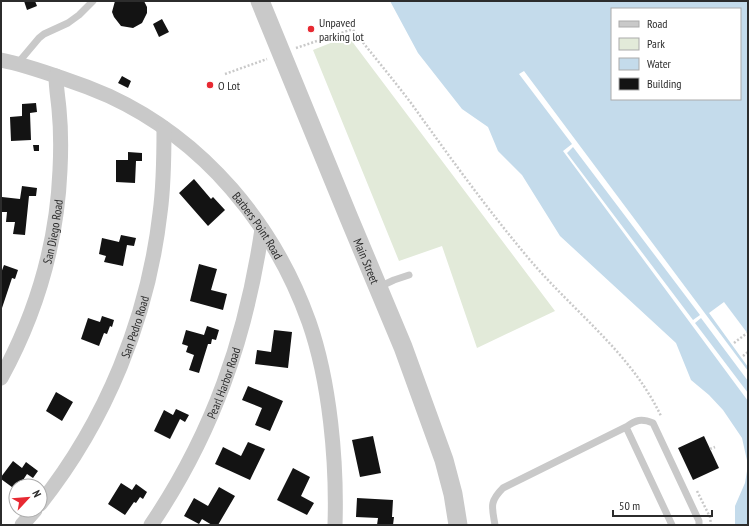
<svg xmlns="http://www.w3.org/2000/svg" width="749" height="526" font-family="'PT Sans Narrow',sans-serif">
<rect width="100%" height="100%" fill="#fff"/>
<path fill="#e2ead9" d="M348,36l207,275 -78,37 -35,-102 -43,15 -86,-211z"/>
<path fill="#c4dbeb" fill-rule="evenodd" d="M390,1h358v524h-13v-19l10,-23 3,-18 -6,-27 -19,-28 -14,-15 -18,-15 -15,-37 -116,-107 -38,-61 -24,-24 -10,-24 -26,-18 -44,-56zM612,9h128v90h-128z"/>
<path fill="#fff" fill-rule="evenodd" d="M524,71l224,300v10l-47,-63 -6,5 53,70v8l-185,-250 9,-7 -53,-70zM573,147l127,168 -7,5 -126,-167z
M724,302l24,32v33l-39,-54z"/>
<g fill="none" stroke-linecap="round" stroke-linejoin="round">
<path stroke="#3a6b8e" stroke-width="1" stroke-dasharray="5 4" stroke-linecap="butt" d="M747,333l1,-1"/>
</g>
<path fill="#131313" d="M24,1h11l2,5 -10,4z
M115,1h29l3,6v6l-5,10 -9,5 -12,-2 -7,-9 -2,-5z
M162,19l7,13 -10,5 -6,-13z
M122,76l9,5 -3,7 -10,-5z
M36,103l1,9 -7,1 1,27 -20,1 -1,-24 12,-1v-12z
M33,145h6v6h-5z
M128,152l14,1v8h-6l-1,22 -19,-1v-22h12z
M194,179l17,20 2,-2 12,13 -17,16 -29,-33z
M22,186l15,2 -1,8h-7l-4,39 -12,-1 2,-12h-9l1,-10h-6l1,-15 18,2z
M121,235l15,3 -2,8 -7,-1 -4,21 -19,-4 2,-6 -7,-2 3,-16 17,4z
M199,264l18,5 -6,21 16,4 -4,16 -33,-9z
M4,265l14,5 -3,9 -3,-1 -11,33v-38z
M102,316l12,4 -2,7 -2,-1 -3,8 -3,-1 -5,13 -18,-7 7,-21 12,4z
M207,326l12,4 -3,10 -4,-1 -1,5h-3l-9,29 -10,-3 5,-15 -8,-3 2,-6 -6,-2 4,-14 18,5z
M274,330l18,2 -4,36 -33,-4 2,-14 14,2z
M248,386l35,15 -13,30 -15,-6 7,-17 -20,-8z
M56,392l17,10 -11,19 -16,-10z
M176,409l13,6 -4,7 -5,-3 -10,20 -16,-8 10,-21 9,5z
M373,436l8,37 -21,4 -8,-37z
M704,436l15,32 -26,12 -15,-32z
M248,442l17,7 -15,31 -35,-16 8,-17 18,9z
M13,461l9,7 4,-6 12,9 -5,7 -6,-4 -8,12h-3v4l-15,-11v-2z
M293,468l17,9 -9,19 13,7 -7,12 -30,-15z
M121,483l11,7 4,-6 11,8 -4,7 -3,-2 -4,6 -2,-1 -9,13 -17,-11z
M219,487l16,9 -17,29h-6l-10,-6 -3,5 -15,-8 10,-18 14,8z
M357,498l36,2 -1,17h2l-1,8h-16l1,-7 -22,-1z"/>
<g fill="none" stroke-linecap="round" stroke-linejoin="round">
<path stroke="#c9c9c9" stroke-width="2.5" stroke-dasharray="2 2" stroke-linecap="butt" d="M296,48l54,-18h3c19,24 39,48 58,73 38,53 76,106 119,157 44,52 101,93 131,156
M225,74l42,-15
M734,343l13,-10
M743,356l5,-4
M710,449l5,-2
M697,491l13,26 1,8"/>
<path stroke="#c9c9c9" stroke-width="7" d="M18,63l21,-25 5,-4 24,-11 11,-8 14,-14
M379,287l15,-7 15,-5
M626,427l46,98
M495,525c-3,-18 -6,-23 8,-37l123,-61c10,-7 15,-9 27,-4l46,98v4"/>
<g stroke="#c9c9c9" stroke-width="15">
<path id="s1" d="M1,60c21,4 41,11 61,18 15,5 31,11 47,18 95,44 165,128 200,226 21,60 28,140 26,203"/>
<path id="s2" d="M1,378c35,-64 56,-135 59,-208 1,-20 1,-41 -1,-61 -1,-11 -3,-22 -3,-33"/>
<path id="s3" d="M40,504c66,-83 108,-186 120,-291 4,-28 4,-57 4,-85"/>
<path d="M22,525l13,-15"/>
<path id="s4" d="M151,525c62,-92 95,-187 111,-296"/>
</g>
<path stroke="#c9c9c9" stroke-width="19" id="s5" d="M260,1l89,217 54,129 41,113 9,34 5,31"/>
</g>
<g fill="#e72932" stroke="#fff" stroke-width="1.5">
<circle cx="311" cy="29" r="4"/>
<circle cx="210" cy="85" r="4"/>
</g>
<g text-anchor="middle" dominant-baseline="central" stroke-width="4" stroke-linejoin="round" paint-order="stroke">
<g font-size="12" fill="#2c2c2c" stroke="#fff" text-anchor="start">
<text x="319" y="22">Unpaved<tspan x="319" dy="14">parking lot</tspan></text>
<text x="218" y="85">O Lot</text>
</g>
<g font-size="12" fill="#2c2c2c" stroke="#fff">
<text stroke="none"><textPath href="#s1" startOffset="314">Barbers Point Road</textPath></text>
<text stroke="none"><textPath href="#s2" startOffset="156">San Diego Road</textPath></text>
<text stroke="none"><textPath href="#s5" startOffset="281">Main Street</textPath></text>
<text stroke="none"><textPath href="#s3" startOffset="202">San Pedro Road</textPath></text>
<text stroke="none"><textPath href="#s4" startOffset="160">Pearl Harbor Road</textPath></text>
</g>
</g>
<rect width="749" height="526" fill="none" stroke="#2c2c2c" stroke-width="4"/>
<rect x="611" y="8" width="130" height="92" fill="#ffffff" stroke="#ababab"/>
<rect x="619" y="21" width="20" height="6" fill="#c9c9c9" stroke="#ababab"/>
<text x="647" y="28" font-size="12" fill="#2c2c2c">Road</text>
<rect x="619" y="38" width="20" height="12" fill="#e2ead9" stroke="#ababab"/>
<text x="647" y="48" font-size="12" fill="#2c2c2c">Park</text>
<rect x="619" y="58" width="20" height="12" fill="#c4dbeb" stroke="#ababab"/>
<text x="647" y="68" font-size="12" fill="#2c2c2c">Water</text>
<rect x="619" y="78" width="20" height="12" fill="#131313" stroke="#ababab"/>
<text x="647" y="88" font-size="12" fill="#2c2c2c">Building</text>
<g transform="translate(28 498) rotate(64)"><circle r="19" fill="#ffffff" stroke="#ababab"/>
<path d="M0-3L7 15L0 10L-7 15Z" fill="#e72932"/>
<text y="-6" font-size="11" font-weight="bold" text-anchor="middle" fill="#2c2c2c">N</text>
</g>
<path d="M613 510v6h99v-6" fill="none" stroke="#2c2c2c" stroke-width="2"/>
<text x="619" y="510" font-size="12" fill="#2c2c2c" stroke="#ffffff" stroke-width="3" paint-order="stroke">50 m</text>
</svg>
